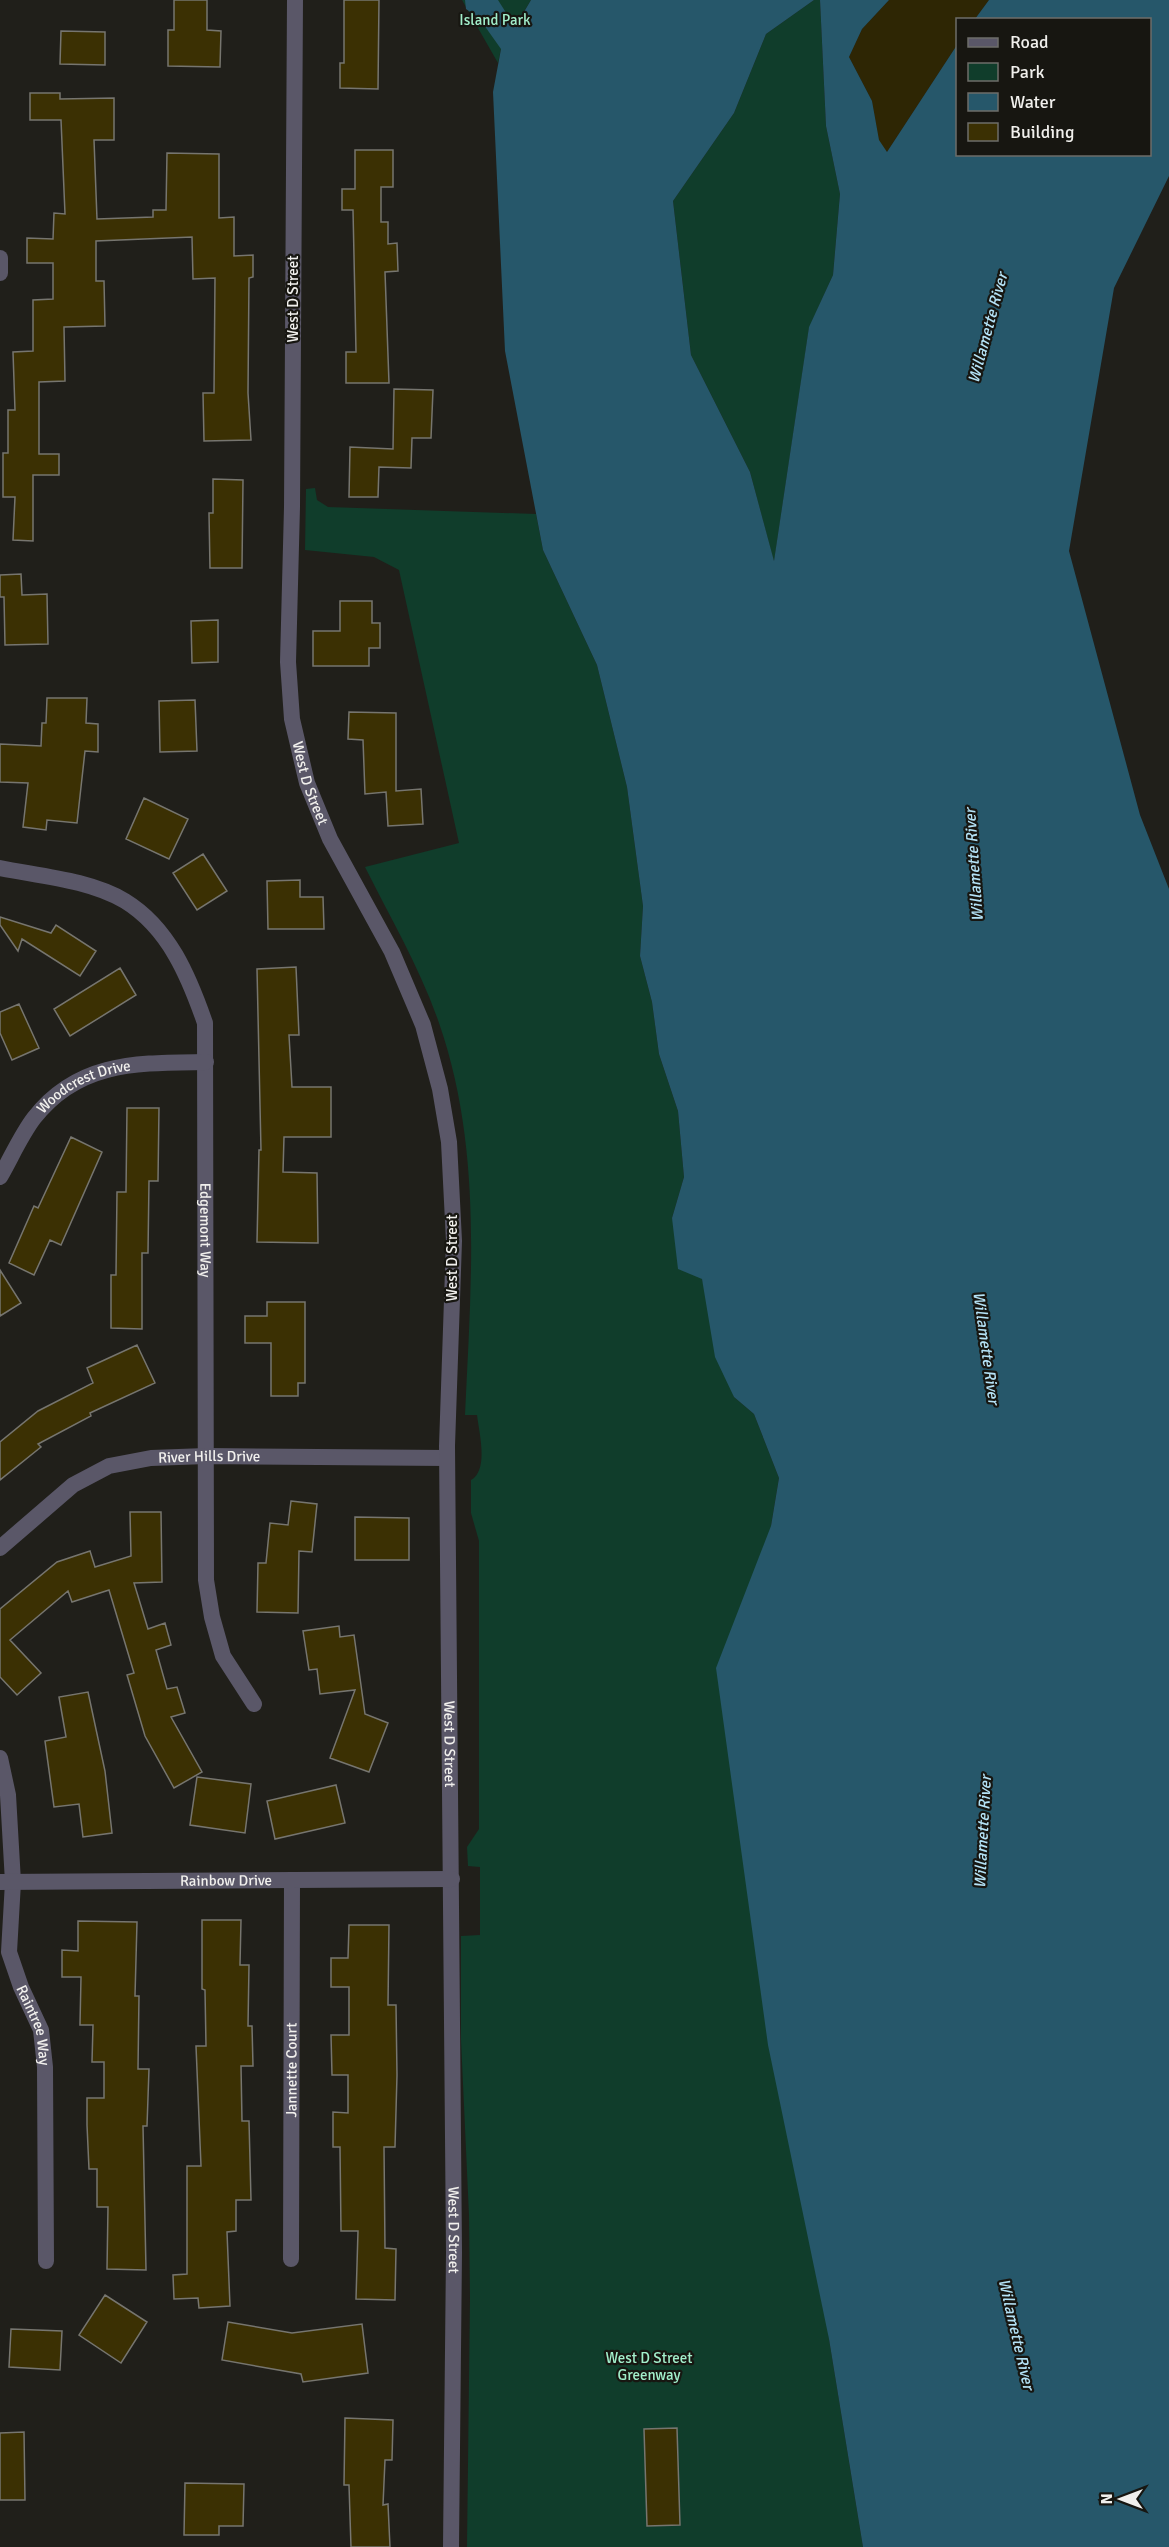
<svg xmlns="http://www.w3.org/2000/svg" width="1169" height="2547" font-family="Signika,sans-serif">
<rect width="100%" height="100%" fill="#201f1a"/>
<path fill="#103d2b" d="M462,0h69l-30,49 -3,14z
M814,0h6l6,126 14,68 -7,81 -24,53 -35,234 -24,-90 -59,-117 -18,-154 61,-88 32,-79z
M315,488l2,12 11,7 208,7 7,36 54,115 30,122 16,119 -3,50 12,46 7,52 19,57 6,66 -12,41 30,61 32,118 20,17 25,64 -8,48 58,813 34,208h-396l3,-249 -1,-83 -8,-175v-104l19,-1v-68l-12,-1 -1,-19 12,-18v-288l-8,-28v-33c18,-10 8,-48 6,-65h-12c6,-132 18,-265 -26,-392 -19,-55 -48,-104 -74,-156l94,-24 -60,-273 -25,-13 -69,-7 1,-61z"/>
<path fill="#2e2604" d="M889,0h100l-14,19 -17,1 -1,25 -70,107 -8,-11 -7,-40 -23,-44 13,-28z"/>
<path fill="#26576a" d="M465,0h33l17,27 16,-27h283l-48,34 -32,79 -61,88 18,154 59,117 24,89 35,-234 24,-52 7,-81 -14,-68 -6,-126h69l-27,29 -13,28 23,44 7,39 8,12 70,-107 1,109h192v-134l-175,-1 14,-19h180v176l-55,112 -45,263 71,264 29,74v1658h-306l-34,-208 -61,-294 -52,-377 55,-142 8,-48 -25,-64 -20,-17 -19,-40 -13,-78 -24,-10 -6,-51 12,-41 -6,-66 -19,-57 -7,-52 -12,-46 3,-50 -16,-119 -30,-122 -54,-115 -38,-199 -12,-259 8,-43 -22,-31 -13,-9z"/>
<path fill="#3b3003" stroke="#76756f" stroke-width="1.5" d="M174,0h33v30l14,1 -1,36 -52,-1v-36h6z
M344,0h35l-1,89 -38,-1v-25h4z
M61,31l44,1v33l-45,-1z
M30,93h30v6l54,-1v42h-20l3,79 56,-2v-7h13l1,-57 52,1v64l15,-1v39l19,-1v22l-4,1 -1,115 3,47 -47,1 -1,-48h11l1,-115 -22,1 -1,-42 -96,4v40h8l1,45 -41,1 1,54 -26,1v72h20v21h-26v66l-20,-1 2,-43h-12v-44h5v-43h7l-2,-58 20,-1v-51l20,-1v-36h-26v-25l26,1 1,-26 11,1 -4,-94h-31z
M355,150h38v37h-12v35h7v22l9,-1 1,28 -13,1 4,111h-43v-31h10l-1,-49 -2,-93h-11v-21h13z
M394,389l39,1 -2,48h-19l-1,30 -32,-1 -1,30h-29l1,-50 43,2z
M213,479l30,1 -1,88h-32l-1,-55h4z
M21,574l1,21 25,-1 1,50 -43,1 -1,-48h-4v-22z
M340,601h32v22h8v25h-11v18h-56v-35h27z
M218,620v42l-26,1 -1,-42z
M47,698h40l-1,25 12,1v28l-13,-1 -8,72 -30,-3 -1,10 -23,-3 5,-44 -28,-1v-38l41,2 1,-23h4z
M195,700l2,51 -37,1 -1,-51z
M349,712l47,1v78l25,-2 2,35 -35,2 -2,-34 -21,2 -2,-54 -15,-1z
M144,798l44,21 -19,40 -43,-20z
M203,854l24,37 -30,19 -24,-37z
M300,880v17h23l1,32h-56l-1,-48z
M0,917l51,16 5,-8 40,26 -16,25 -58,-37 -4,12 -18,-26z
M296,967l3,68h-10l3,52h39v50h-47l-1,35 34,1 1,70 -61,-1 2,-92h2l-4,-181z
M120,968l16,27 -66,41 -16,-27z
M19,1004l20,44 -27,12 -12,-27v-21z
M127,1108h32l-1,73h-9l-1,72h-6v76l-31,-1v-53h5l1,-83h9z
M71,1137l31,15 -41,93 -11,-5 -16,35 -25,-12 25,-57 4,2z
M0,1270l21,33 -21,13z
M267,1302h38v81h-7v13h-27v-53h-26v-27h22z
M137,1345l18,38 -65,30 1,3 -53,28 3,3 -41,33v-38l38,-31 55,-28 -6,-15z
M291,1501l26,3 -5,48 -13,-1 -1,62 -41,-1 1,-49h8l4,-40 18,2z
M130,1512h31l1,70 -28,1 14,46 17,-6 6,22 -15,5 11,39 10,-2 8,26 -14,4 31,55 -28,16 -29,-52 -18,-61 7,-2 -25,-83 -37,12 -4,-11 -58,49 31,33 -24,22 -17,-18v-68l57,-47 33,-11 5,16 36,-11z
M355,1517l54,1v42h-54z
M339,1626l1,11 14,-2 11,79 23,9 -19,49 -39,-14 25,-68 -35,4 -3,-25 -8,1 -6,-39z
M88,1692l17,79 7,62 -29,4 -4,-33 -25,3 -9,-66 21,-4 -7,-40z
M197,1777l54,7 -6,49 -55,-8z
M336,1785l9,38 -70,16 -8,-38z
M202,1920h39l-1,45h9l-1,61h4l1,40h-12l1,55h7l2,79h-15v31l-9,1 3,74 -31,2 -1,-10 -24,1 -1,-24 14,-1v-108h14l-5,-120h10l-1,-56 -3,-1z
M78,1921l59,1 -2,74h4l-1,73h11l-2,57h-4l3,144 -39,-1 1,-62h-11v-38h-8l-2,-44v-27h17v-36h-12l1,-37h-13l1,-48h-19v-27l16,1z
M349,1925h40l-1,80h8l1,70 -2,72h-11l1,101 11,1 -1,51 -39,-1 2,-68h-17l-1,-84h-7v-35l15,1v-38h-16l-1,-40h18v-48h-18v-29h17z
M105,2295l42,27 -26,41 -42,-28z
M228,2322l64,11 70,-9 6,49 -65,9 -2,-8 -79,-14z
M11,2329l51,2 -2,39 -51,-3z
M345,2418l48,2 -1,40h-7l-2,45 5,-1 2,43h-39l-2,-62h-5z
M677,2428l3,97 -33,1 -3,-97z
M24,2432l1,68h-25v-67z
M185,2483l59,1 -1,42h-24v9h-35z"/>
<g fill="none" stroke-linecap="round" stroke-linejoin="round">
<g stroke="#5a5768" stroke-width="16">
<path d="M0,258v15"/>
<path id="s1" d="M0,868c40,8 90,12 125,33 44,27 64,76 80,122l1,557 6,37 11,39 31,48"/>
<path id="s2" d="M0,1177c11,-19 21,-42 34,-59 45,-58 106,-55 172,-56"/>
<path id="s3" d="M0,1548l73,-63 36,-19 42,-8 55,-2 241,2"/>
<path id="s4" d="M0,1758l8,37 5,87 -4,70 12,35 20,43 4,37 1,194"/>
<path id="s5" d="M291,2259l1,-379"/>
</g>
<g stroke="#5a5768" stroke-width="16">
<path id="s6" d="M295,0l-3,507 -4,155 4,57 15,64 23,56 62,113 31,73 17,64 9,53 5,99 -7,205 7,806 -3,295"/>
<path id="s7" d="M0,1882l452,-3"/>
</g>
</g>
<g text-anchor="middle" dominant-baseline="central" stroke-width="4.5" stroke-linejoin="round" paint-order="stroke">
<g font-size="15" fill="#a2efcb" stroke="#171611">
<text x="495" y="20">Island Park</text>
<text x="649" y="2358">West D Street<tspan x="649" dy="17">Greenway</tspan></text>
</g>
<g font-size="15" fill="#f1f0ed" stroke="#171611">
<text transform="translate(293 299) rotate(-90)">West D Street</text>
<text stroke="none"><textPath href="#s6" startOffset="786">West D Street</textPath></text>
<text stroke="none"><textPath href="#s2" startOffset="129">Woodcrest Drive</textPath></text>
<text stroke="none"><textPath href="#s1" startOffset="486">Edgemont Way</textPath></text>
<text transform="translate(452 1258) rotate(-90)">West D Street</text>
<text stroke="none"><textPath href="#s3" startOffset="238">River Hills Drive</textPath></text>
<text stroke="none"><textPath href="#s6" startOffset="1776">West D Street</textPath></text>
<text stroke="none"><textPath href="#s7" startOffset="226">Rainbow Drive</textPath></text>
<text stroke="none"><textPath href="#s4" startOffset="273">Raintree Way</textPath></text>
<text stroke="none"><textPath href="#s5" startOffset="189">Jannette Court</textPath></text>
<text stroke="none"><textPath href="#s6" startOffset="2262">West D Street</textPath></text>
</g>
<g font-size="16" font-style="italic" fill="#b5e3f7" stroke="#171611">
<text transform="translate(988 328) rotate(-75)">Willamette River</text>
<text transform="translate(974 865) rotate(-94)">Willamette River</text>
<text transform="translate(986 1348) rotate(82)">Willamette River</text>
<text transform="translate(983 1832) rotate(-87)">Willamette River</text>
<text transform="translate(1016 2334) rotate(77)">Willamette River</text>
</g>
</g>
<rect x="956" y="18" width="195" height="138" fill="#171611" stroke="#6e6d69" stroke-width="1.5"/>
<rect x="968" y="38" width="30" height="9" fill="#5a5768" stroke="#6e6d69" stroke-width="1.5"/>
<text x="1010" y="48" font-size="18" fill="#f1f0ed">Road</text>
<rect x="968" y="63" width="30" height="18" fill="#103d2b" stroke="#6e6d69" stroke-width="1.5"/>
<text x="1010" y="78" font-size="18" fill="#f1f0ed">Park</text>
<rect x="968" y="93" width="30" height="18" fill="#26576a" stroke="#6e6d69" stroke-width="1.5"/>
<text x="1010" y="108" font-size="18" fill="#f1f0ed">Water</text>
<rect x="968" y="123" width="30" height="18" fill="#3b3003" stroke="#6e6d69" stroke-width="1.5"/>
<text x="1010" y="138" font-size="18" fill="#f1f0ed">Building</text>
<g transform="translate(1121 2499) rotate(270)" stroke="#171611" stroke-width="4.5" paint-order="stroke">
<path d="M0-4.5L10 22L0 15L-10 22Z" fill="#f1f0ed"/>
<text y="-9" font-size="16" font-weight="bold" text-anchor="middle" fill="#f1f0ed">N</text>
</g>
</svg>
